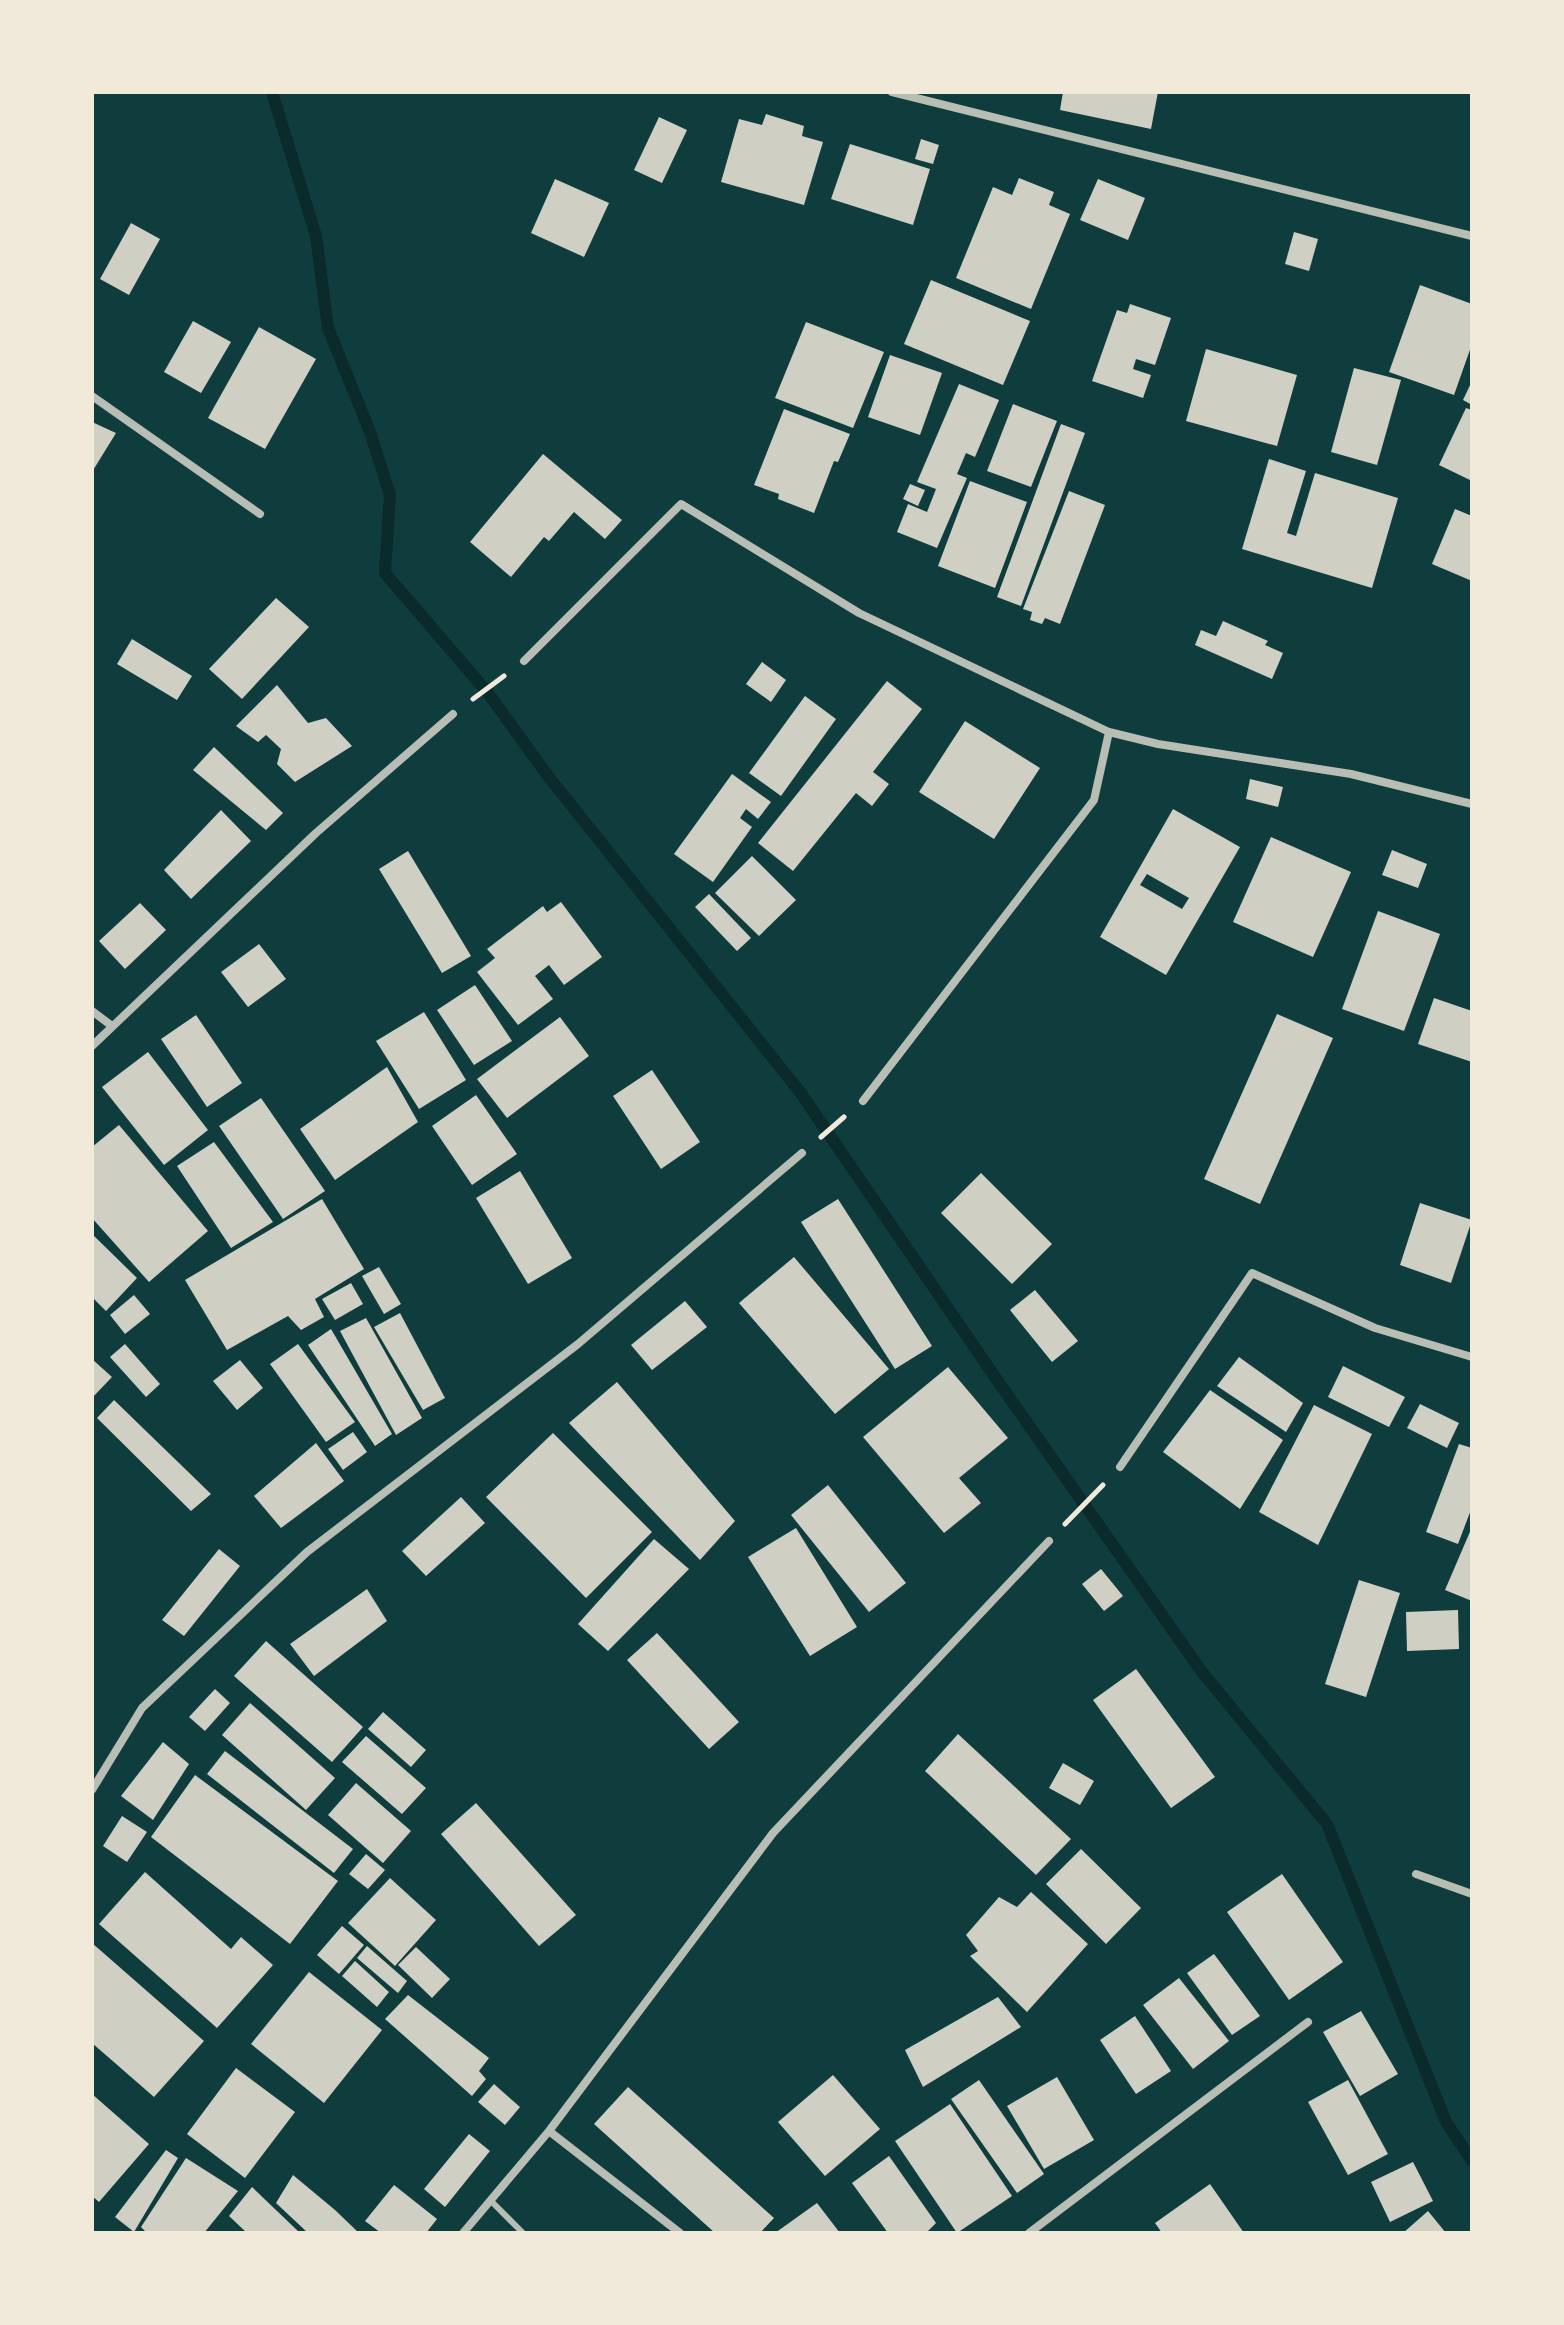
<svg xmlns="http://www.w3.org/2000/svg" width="1564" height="2325" font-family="Jost,sans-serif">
<rect width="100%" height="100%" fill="#0f3d3e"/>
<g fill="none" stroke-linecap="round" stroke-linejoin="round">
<path stroke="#0a2a2b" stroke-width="12" d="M272,92l44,144 12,92 42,104 20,63 -5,78 103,120 60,83 252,316 197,288 205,292 125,152 119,298 26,39"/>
</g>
<path fill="#cfcfc3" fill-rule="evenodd" d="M1063,92h95l-7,37 -91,-19z
M766,114l38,12 -2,10 21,6 -19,63 -83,-23 18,-63 23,6z
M659,117l28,13 -25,53 -28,-13z
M921,139l18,6 -6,19 -18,-5z
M850,144l80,25 -17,56 -82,-26z
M1019,178l35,14 -5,13 21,9 -39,95 -75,-31 37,-91 19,8z
M555,179l54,24 -25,54 -53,-24z
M1098,179l47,19 -17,42 -48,-20z
M131,223l29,16 -31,56 -29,-16z
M1294,232l24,7 -9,32 -24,-7z
M931,280l99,41 -27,64 -99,-41z
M1420,285l52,19v40l-18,51 -65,-23z
M1130,304l41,14 -16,47 -19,-6 -3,10 18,6 -8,23 -51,-17 25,-71 10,3z
M193,321l38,21 -30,51 -37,-21z
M806,322l78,30 -31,76 -78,-30z
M259,327l57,32 -51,90 -57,-31z
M1206,349l91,26 -20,71 -91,-25z
M890,355l52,18 -22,62 -52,-18z
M1354,368l47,12 -24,85 -46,-13z
M1472,381v24l-9,-5z
M959,384l40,16 -24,57 -9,-4 -9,21 10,4 -30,70 -40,-16 11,-28 19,8 9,-23 -19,-7z
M1013,404l44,17 -26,66 -44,-16z
M1466,408l6,2v71l-33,-16z
M784,409l66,25 -12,28 -4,-1 -20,52 -36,-14 1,-5 -25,-9z
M92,422l24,11 -24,39z
M1061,424l24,9 -64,173 -24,-9z
M543,454l79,66 -17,19 -31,-27 -25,29 -5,-4 -33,40 -41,-35z
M1269,459l37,12 -19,62 9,3 19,-63 83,25 -26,90 -130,-39z
M970,481l57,21 -32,86 -57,-22z
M910,484l15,6 -7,16 -15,-7z
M1069,491l36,14 -45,119 -15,-6 -3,6 -12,-4 2,-8 -9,-3z
M1455,509l17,7v65l-40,-17z
M276,598l33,29 -67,72 -33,-30z
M1223,621l45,20 -3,4 18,8 -11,26 -77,-34 6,-15 15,6z
M132,639l60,37 -15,24 -60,-36z
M762,662l24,18 -15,22 -25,-18z
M887,681l35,28 -49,63 16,12 -17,22 -16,-13 -63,78 -35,-28z
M277,685l31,38 18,-5 26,28 -57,36 -18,-18 4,-15 -15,-14 -8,7 -22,-16z
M805,696l31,23 -55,77 -32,-23z
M965,721l75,47 -46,71 -75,-47z
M214,747l69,66 -17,17 -73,-60z
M732,774l39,28 -13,17 -12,-10 -6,9 12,9 -39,55 -39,-28z
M1250,779l33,8 -5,20 -32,-8z
M1173,809l67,38 -74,128 -66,-38zM1147,874l42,24 -7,11 -42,-24z
M221,810l30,31 -60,58 -27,-29z
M1271,837l80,35 -38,85 -80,-35z
M1392,850l35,14 -9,24 -36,-13z
M408,851l63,105 -29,17 -63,-104z
M752,856l44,44 -37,36 -44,-43z
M709,894l42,44 -14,13 -42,-44z
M561,902l41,55 -38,28 -15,-20 -14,11 18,23 -35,26 -41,-53 18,-14 -8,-9 56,-43 4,6z
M140,903l26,27 -41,39 -26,-28z
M1378,911l62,23 -36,97 -62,-22z
M259,944l27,35 -38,28 -27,-35z
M475,985l37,56 -38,24 -37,-55z
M1434,998l38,13v51l-54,-18z
M424,1012l42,68 -47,29 -43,-68z
M1277,1014l56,24 -73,166 -56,-25z
M196,1015l46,68 -35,24 -46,-68z
M560,1017l29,39 -82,62 -30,-39z
M148,1052l60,78 -44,35 -62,-78z
M387,1067l31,55 -83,58 -35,-51z
M652,1070l48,72 -39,27 -48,-73z
M476,1095l41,59 -45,31 -40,-59z
M261,1098l64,93 -42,28 -64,-93z
M119,1125l89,106 -59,51 -57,-64v-71z
M214,1142l59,80 -42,26 -54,-82z
M520,1171l52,87 -44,26 -52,-86z
M981,1173l71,71 -40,40 -71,-71z
M322,1199l42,70 -49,30 9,18 -23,13 -13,-14 -61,34 -42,-70z
M838,1199l94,147 -37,23 -94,-147z
M1420,1203l52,17 -21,63 -51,-18z
M92,1234l45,44 -31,33 -14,-14z
M794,1257l95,112 -54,45 -96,-111z
M379,1267l22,37 -17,10 -22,-38z
M351,1283l12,21 -28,16 -13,-21z
M1035,1290l43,51 -26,21 -42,-52z
M134,1295l16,19 -25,20 -15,-19z
M685,1301l22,26 -55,43 -21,-25z
M400,1313l45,85 -22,12 -49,-83z
M366,1318l56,100 -26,17 -56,-104z
M331,1329l61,105 -17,12 -67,-101z
M125,1344l35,40 -14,13 -36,-40z
M298,1344l57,78 -29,20 -56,-78z
M1239,1357l64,46 -17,29 -69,-46z
M92,1359l20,18 -20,21z
M240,1360l23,28 -26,22 -24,-29z
M1343,1366l62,31 -16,30 -61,-30z
M948,1367l60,71 -49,40 22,25 -37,30 -81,-96z
M617,1382l118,139 -35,39 -131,-137z
M1210,1390l73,50 -43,69 -77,-57z
M114,1400l97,94 -20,17 -94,-93z
M1420,1404l39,19 -12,25 -40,-20z
M1314,1405l58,29 -54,111 -59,-33z
M353,1432l14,20 -24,18 -15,-21z
M553,1433l99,99 -66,66 -100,-101z
M316,1443l28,38 -63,47 -27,-32z
M1459,1444l13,4v59l-14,37 -32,-12z
M828,1485l78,98 -37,29 -78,-97z
M461,1497l24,26 -59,53 -24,-25z
M1472,1527v74l-27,-11z
M796,1528l61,99 -47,29 -62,-99z
M654,1539l35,30 -81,82 -30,-27z
M219,1549l21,17 -56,70 -22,-16z
M1101,1569l22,27 -19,15 -22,-27z
M1359,1580l41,13 -34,104 -41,-13z
M367,1589l20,32 -73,55 -24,-32z
M1458,1610l1,39 -52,2 -1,-39z
M657,1633l82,89 -30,27 -82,-89z
M266,1641l97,86 -31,35 -98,-86z
M1136,1669l79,108 -44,31 -78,-108z
M215,1689l15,14 -25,28 -16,-14z
M250,1703l85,75 -29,32 -84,-75z
M383,1712l43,38 -15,17 -43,-38z
M958,1734l113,105 -35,36 -111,-104z
M366,1736l60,52 -24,26 -60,-52z
M163,1742l26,22 -36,56 -32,-24z
M225,1751l128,98 -19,24 -127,-99z
M1063,1763l31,18 -14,24 -31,-17z
M195,1775l143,106 -48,63 -139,-107z
M356,1783l55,48 -28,32 -55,-48z
M476,1803l100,112 -37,31 -98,-112z
M122,1816l25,16 -20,30 -24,-16z
M1081,1849l60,59 -35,36 -60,-60z
M366,1854l19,16 -17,19 -19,-15z
M145,1872l86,77 10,-12 32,28 -56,63 -118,-104z
M1282,1874l61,88 -54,38 -62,-88z
M390,1878l46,42 -41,46 -47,-43z
M1031,1892l57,52 -61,68 -57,-56 8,-5 -12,-16 33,-38 18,10z
M342,1926l22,19 -25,29 -22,-19z
M92,1943l112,98 -50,56 -62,-54z
M367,1946l40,35 -9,12 -41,-35z
M416,1947l34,32 -18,19 -34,-33z
M1214,1954l46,62 -28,19 -45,-62z
M355,1961l34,31 -12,15 -35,-31z
M309,1972l73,58 -58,73 -73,-59z
M1179,1978l50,63 -36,28 -50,-64z
M408,1995l81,63 -10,13 7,8 -14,17 -87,-77z
M998,1997l23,30 -98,60 -18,-37z
M1361,2011l37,63 -38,22 -37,-64z
M1135,2016l36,55 -35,23 -36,-54z
M236,2068l59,44 -50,66 -58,-44z
M833,2075l47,54 -55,47 -47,-54z
M1057,2077l37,63 -50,29 -37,-63z
M979,2080l65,94 -27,19 -66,-94z
M1348,2080l40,74 -40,21 -40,-73z
M494,2084l26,23 -15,18 -27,-23z
M628,2087l146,131 -14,15h-45l-121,-109z
M92,2094l57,50 -50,58 -7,-6z
M950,2104l62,92 -55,37 -62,-92z
M469,2134l21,17 -45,56 -21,-18z
M166,2150l12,8 -44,74 -19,-15z
M889,2156l47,67 -10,10h-38l-36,-50z
M186,2158l52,33 -34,42h-57l-6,-6z
M1413,2162l20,39 -43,21 -19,-40z
M293,2175l42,35 24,23h-51l-32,-30z
M1210,2184l34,49h-82l-7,-10z
M394,2185l43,34 -11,14h-45l-16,-12z
M252,2187l48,46h-53l-18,-17z
M817,2203l23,30h-65z
M1428,2211l18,22h-43z"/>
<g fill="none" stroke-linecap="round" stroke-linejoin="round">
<path stroke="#f1e9da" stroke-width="5" d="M473,699l31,-23
M821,1137l23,-20
M1065,1524l38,-39"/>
<path stroke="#b8beb3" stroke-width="6" d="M491,2201l32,32"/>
<path stroke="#b8beb3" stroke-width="8" d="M892,92l580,144
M92,396l168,118
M524,661l157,-157 178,109 250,119
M92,1011l20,15
M92,1046l224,-213 137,-119
M863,1101l231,-301 15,-68 49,12 193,30 121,30
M1120,1467l132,-194 123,55 97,29
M92,1790l50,-82 165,-156 271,-208 224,-191
M1416,1874l56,20
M549,2131l131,102
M463,2233l86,-102 224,-298 276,-292
M1029,2233l279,-211"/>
</g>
<rect width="1564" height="2325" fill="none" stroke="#f1e9da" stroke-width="188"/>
</svg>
